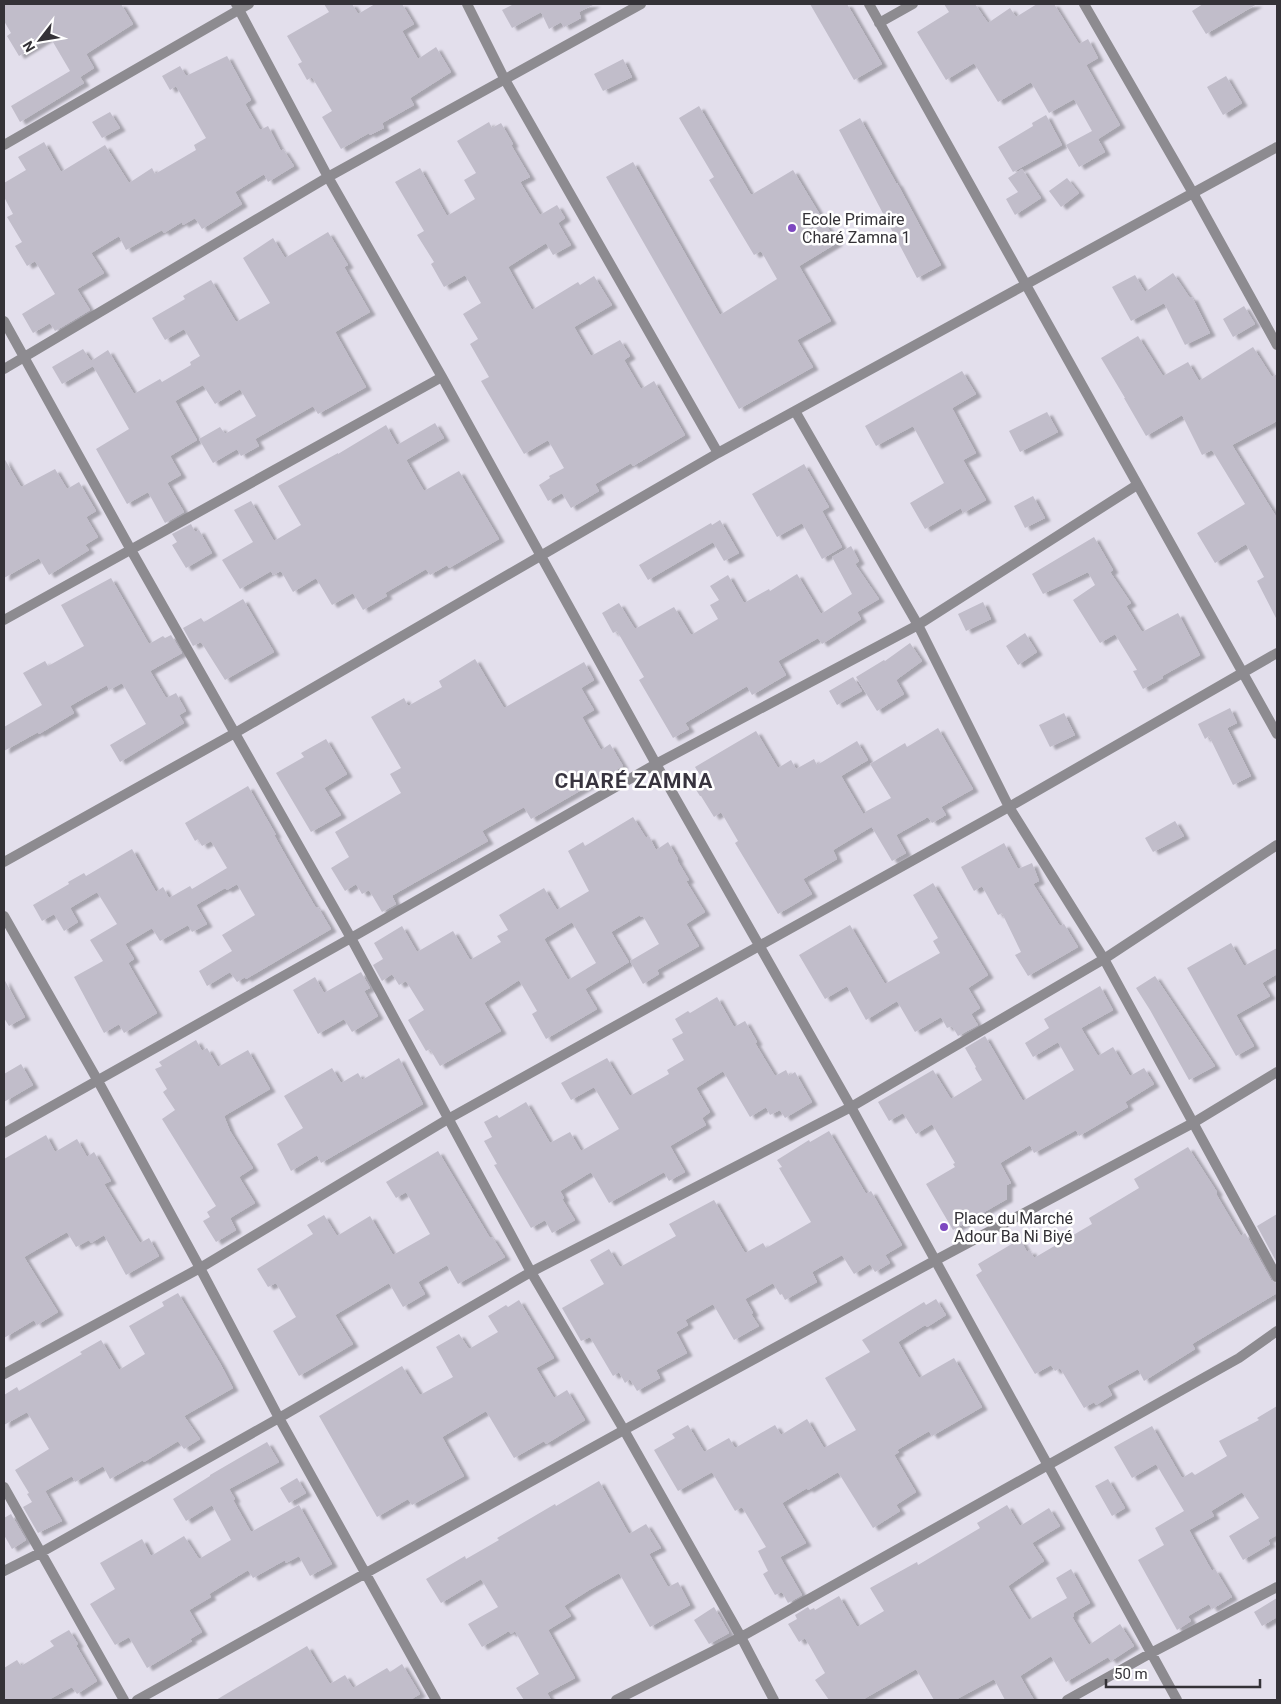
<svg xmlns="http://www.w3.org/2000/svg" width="1281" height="1704" font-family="Roboto,sans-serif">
<defs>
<filter id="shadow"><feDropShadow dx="5.5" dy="3" stdDeviation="1" flood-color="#0004"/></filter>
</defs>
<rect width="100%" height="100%" fill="#e3dfec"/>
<path fill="#c1bdca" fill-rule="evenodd" filter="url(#shadow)" d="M4,4h117l12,20 -47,30 8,14 -14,9 4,6 -64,39 -9,-16 59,-35 -20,-34 -31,19 -12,-20 4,-3 -7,-12z
M324,4h28l6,10 17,-10h27l12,20 -12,7 16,28 18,-12 15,25 -41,26 4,7 -32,18 2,5 -14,7 -1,-2 -28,16 -19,-32 10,-6 -20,-34 -5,3 -9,-16 4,-2 -15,-26 42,-24z
M514,4h81l-16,8 2,6 -17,9 -3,-5 -12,7 -8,-17 -29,16 -10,-18z
M810,4h37l35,60 -28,16z
M944,4h31l13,19 22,-15 6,9 21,-13h17l25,40 9,-5 10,19 -12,7 34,60 -22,14 7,13 -26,15 -13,-22 26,-14 -18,-32 -25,14 -18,-31 -33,20 -24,-39 -28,17 -29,-48 32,-20z
M1203,4h54l-51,30 -14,-23z
M227,56l24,44 -6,4 15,26 8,-4 13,25 2,-2 11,17 -26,16 -4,-8 -29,18 7,12 -40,25 -7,-11 -12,7 -1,-3 -18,11 -2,-3 -36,20 -7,-14 -28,17 13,20 -27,16 13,21 -35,21 -5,-8 -17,10 -11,-19 33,-20 -20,-33 -8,5 -12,-20 7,-4 -15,-25 6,-3 -9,-17v-14l22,-13 -8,-13 26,-15 17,30 44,-27 24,38 23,-15 3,6 41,-24 -2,-5 12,-7 -30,-52 -6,4 -8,-14 18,-10 6,10z
M623,59l9,18 -29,14 -9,-17z
M1226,76l16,27 -19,12 -16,-28z
M699,106l52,89 42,-25 44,73 -38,23 32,55 -34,19 16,27 -74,42 -133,-232 27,-15 87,153 57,-36 -16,-28 -7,4 -45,-75 5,-3 -35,-59z
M110,112l10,16 -18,10 -10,-16z
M1046,115l16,30 -49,27 -15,-25 35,-21 -1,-3z
M860,118l36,65h1l44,82 -24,13 -78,-148z
M489,122l3,6 9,-5 12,21 -2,1 19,32 -10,5 20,33 17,-10 8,13 -7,5 13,22 -18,10 -7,-12 -38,24 24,43 46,-28 2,3 14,-9 18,29 -38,22 17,29 29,-16 10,16 -6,4 17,29 13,-8 31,54 -52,31 -2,-3 -36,21 4,7 -28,17 -9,-15 -14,8 -9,-16 11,-7 -1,-2 15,-8 -16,-28 -24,14 -43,-73 8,-4 -19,-33 8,-5 -15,-25 18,-11 -16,-28 -21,12 -13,-23 3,-2 -17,-27 7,-4 -29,-49 25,-14 27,48 28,-17 -11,-19 12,-7 -19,-32z
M1022,169l19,29 -26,17 -9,-16 12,-7 -10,-14z
M1067,178l12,15 -18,14 -12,-16z
M328,232l20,33 -4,2 26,45 -35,20 31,55 -48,27 -5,-8 -58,33 4,7 -18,10 -4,-7 -24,14 -14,-24 21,-12 5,7 31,-18 -16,-27 -25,15 -12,-19 -28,16 22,39 -27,16 11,19 -14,8 17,29 -19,11 -17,-31 -21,12 -31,-55 33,-20 -36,-63 -31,18 -10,-17 31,-18 8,12 17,-11 26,44 26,-15 2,3 29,-17 -1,-3 10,-6 -16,-27 -19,11 -13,-22 33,-19 -2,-3 28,-16 25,42 34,-19 -27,-45 30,-20 12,20z
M1173,273l17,25 2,-1 18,36 -25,12 -21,-42 -33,18 -19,-34 23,-12 10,17z
M1244,306l11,18 -22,13 -10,-18z
M1138,336l25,40 25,-14 11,19 54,-34 19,30 5,-3v47l-45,24 45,73v102l-20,-39 7,-4 -18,-33 -31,19 -18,-30 48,-29 -33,-54 -10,5 -20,-40 -36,21 -22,-38h1l-24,-40z
M962,371l14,23 -24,14 24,45 -13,7 23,40 -23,13 -2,-5 -36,21 -15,-26 34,-20 -31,-57 -37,20 -11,-20z
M1047,412l11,20 -38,20 -11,-21z
M435,423l9,15 -38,22 18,31 35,-20 40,68 -50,29 -2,-3 -17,10 -4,-6 -41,24 2,3 -24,14 -10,-17 -21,12 -16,-27 -23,14 -12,-21 -8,4 -2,-4 -31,18 -18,-29 31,-18 -19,-32 17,-9 23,40 27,-16 -23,-39 60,-33v1l48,-29 11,20z
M4,458l17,29 34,-18 12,20 12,-7 17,29 -10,6 12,20 -13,8 4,5 -40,25 -10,-17 -35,20z
M804,464l25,43 -7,4 20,36 -20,12 -20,-36 -25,14 -25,-43z
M1033,496l12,22 -20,10 -11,-22z
M720,520l19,33 -15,8 -11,-19 -65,38 -9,-15 72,-42 1,2z
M191,524l4,8 4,-2 13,23 -26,15 -14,-23 5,-3 -5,-8z
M1094,537l19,33 -3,2 21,31 -5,3 16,26 36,-19 22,42 -38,21 1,2 -20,11 -10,-18 4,-1 -22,-36 -15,9 -27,-43 22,-15 -7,-13 -45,22 -11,-20z
M851,546l8,15 -4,3 24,35 -22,13 4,7 -39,25 -4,-6 -40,23 8,14 -34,20 -5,-9 -62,37 4,6 -16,9 -34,-58 5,-3 -27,-46 -4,2 -11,-20 17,-10 16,26 39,-22 17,28 27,-16 -8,-14 9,-5 -9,-14 18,-11 16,28 25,-14 1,2 27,-17 24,40 31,-20 -20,-37z
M111,578l38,66 14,-8 2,2 6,-3 11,18 -32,18 16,27 10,-5 10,18 -7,4 5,8 -64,39 -10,-17 36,-21 -24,-41 -13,7 -2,-5 -37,21 4,7 -35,21 -1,-2 -34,19v-24l38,-22 -19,-32 22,-12 3,5 36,-20 -23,-41z
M243,599l31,53 -49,28 -24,-38 -8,4 -10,-18 18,-10 3,4z
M983,602l8,17 -25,12 -8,-17z
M1025,633l12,19 -19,13 -12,-19z
M910,643l12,18 -26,19 8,14 -27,17 -21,-34 28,-17 1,1z
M475,659l29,49 80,-46 10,18 -13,8 13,22 -12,7 19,33 9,-6 13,22 -92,53 -7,-12 -42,24 6,10 -95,54v3l3,6 -14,8 -13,-22 -7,4 -6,-10 -11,7 -14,-23 18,-11 -14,-25 66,-39 -11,-19 11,-6 -30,-51 33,-19 4,8 34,-19 -3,-6z
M853,677l9,14 -25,14 -8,-14z
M1230,708l7,15 -10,5 24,48 -18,9 -24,-49 -4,3 -7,-15z
M1064,713l11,22 -25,12 -11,-22z
M938,728l35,61 -32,18 5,8 -14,8 -4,-6 -32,18 10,18 -14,8 -28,-47 1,-1v-1l26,-14 -21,-34 35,-21 2,4z
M756,731l22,37 13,-8 5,9 18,-10 3,6 40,-24 11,19 -27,16 30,51 -38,23 4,9 -34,20 9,15 -34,20 -43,-71 3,-2 -17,-29 -7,5 -13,-21h-1l-9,-14 10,-5 -6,-10z
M326,739l21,35 -23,14 17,27 -30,17 -35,-59 28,-16 -3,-4z
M248,786l28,49h-2l21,37 21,36 2,-1 13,22 -85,50 -1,-2 -8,5 -7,-10 -23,14 -8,-15 33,-20 -10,-16 33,-20 -18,-31 -10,6 -2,-2 -29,17 11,19 -15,8 -4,-7 -28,16 -8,-13 -27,16 9,15 -6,4 29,50 -33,20 -5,-9 -15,9 -30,-56 29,-16 -13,-21 27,-16 -20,-32 -27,16 8,14 -14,9 -10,-17 -12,7 -9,-16 36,-21 -1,-2 16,-9 2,3 46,-27 24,43 7,-5 6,11 21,-12 2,3 35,-21 -16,-27 -9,5 -4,-7 -3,2 -10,-18z
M633,817l13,21 3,-2 7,14 12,-8 10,17 -1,1 12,20 -3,1 19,31 -19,12 13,22 -42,24 2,4 -16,10 -13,-23 29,-17 -16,-28 -2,1 -1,-2 -29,17 18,30 -44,27 12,20 -51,30 -14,-25 5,-3 -18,-31 -35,23 17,28 -61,35 -10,-17 -4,2 -18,-31 16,-10 -18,-29 -7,4 -7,-11 -10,7 -9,-16 10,-6 -9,-16 28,-17 15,26 36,-21 17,29 31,-18 -4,-6 11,-6 -9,-15 45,-27 13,22 32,-19 -21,-40 15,-9 2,4zM572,922l24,41 -28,17 -24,-41z
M1175,821l9,15 -31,16 -8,-14z
M1004,843l14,26 14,-6 7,18 -6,3 27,42 4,-2 14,23 -50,29 -13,-21 6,-3 -19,-39 -4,2 -16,-29 -8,5 -13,-24z
M933,883l55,92 -20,13 12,20 -9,6 7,11 -20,11 -6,-10 -5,2 -6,-11 -26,15 -18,-31 -31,19 -19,-34 -22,13 -26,-44 51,-30 35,59 55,-31 -7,-12 5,-3 -25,-43z
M1231,943l13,23 33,-18v26l-15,9 8,13 -34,19 18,31 -18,10 -49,-88z
M361,972l9,16 -6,3 14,25 -26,16 -8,-13 -26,15 -25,-44 22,-13 9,16z
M1155,976l60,90 -26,14 -39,-70 -14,-22z
M4,979l21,38 -16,9 -5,-8z
M1100,986l13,24 -32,18 17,28 15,-9 17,29 14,-8 10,16 -29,18 3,5 -49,29 -3,-6 -42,23 -4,-8 -30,18 11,20 -4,2v14l-54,31 -27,-46 29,-17 -2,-3 2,-1 -23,-39 -16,10 -13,-21 -14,8 -11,-19 55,-32 18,29 31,-19 -7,-12 1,-1 -11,-19 20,-12 38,65 51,-31 -16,-28 -25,15 -8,-14 24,-15 -5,-9z
M717,997l17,30 11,-6 12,21 -2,1 20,33 11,-6 3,6 6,-4 17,30 -27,16 -5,-8 -10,5 -4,-8 -16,10 -27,-46 -27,17 14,24 -8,6 4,7 -36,21 15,26 -16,9 -5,-9 -55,31 -18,-31 -31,19 4,7 -2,1 13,21 -23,13 -7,-13 -14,8 -37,-63 3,-1 -13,-23 8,-4 -8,-15 13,-7 2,3 27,-16 24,41 20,-11 11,19 7,-4 31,-18 -25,-42 -23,13 -10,-17 46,-25 23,38 39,-22 -2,-4 17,-10 -12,-21 11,-6 -8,-14 13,-8 2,2z
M196,1040l6,11 5,-3 11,19 30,-17 22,39 -46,27 6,15 23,37 -14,9 16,26 -25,15 6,12 -20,12 -13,-21 7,-4 -3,-5 9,-6 -54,-87 13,-9 -12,-18 4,-3 -12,-20 7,-3 -3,-4z
M399,1058l24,46 -102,59 -4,-8 -26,16 -14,-27 26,-16 -19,-32 48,-28 9,15 17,-10 4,7z
M21,1064l12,21 -29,17v-28z
M829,1131l37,63 5,-3 31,54 -17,10 5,8 -15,9 -5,-8 -16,10 -12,-19 -30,17 5,10 -32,18 -3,-6 -2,1 -7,-12 -28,16 8,14 -2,1 8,12 -25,14 -21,-36 -28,16 3,5 -12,7 11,21 -31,17 4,8 -23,13 -7,-12 -5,4 -6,-11 -6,4 -23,-39 -9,4 -19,-33 42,-24 -14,-24 19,-11 11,18 56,-31 -7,-12 45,-24 31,53 18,-10 3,5 45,-26 -32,-54 3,-1 -5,-7 32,-20 1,2z
M46,1135l9,17 22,-13 10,18 7,-5 17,29 -7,3 36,59 9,-5 10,18 -33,19 -22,-40 -13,8 -2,-3 -13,7 -9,-15 -43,25 34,55 -21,13 -3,-5 -30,18v-179z
M1188,1147l29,45 -1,2 25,42 4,-3 26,47 6,4v9l-85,51 3,5 -51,32 -6,-12 -31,17 5,9 -16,10 -2,-3 -10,6 -24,-40 -5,3 -4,-6 -16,9 -59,-99 6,-4 -4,-7 42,-25 7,13 3,-2 4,8 58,-34 -3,-6 50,-30 -5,-9z
M438,1151l52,87 2,-1 13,20 -47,27 -11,-19 -29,17 7,12 -22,13 -14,-24 -54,32 18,29 -54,32 -26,-45 23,-14 -20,-34 -8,4 -11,-18 56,-35 -6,-9 17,-10 13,21 33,-20 23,39 37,-21 -24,-42 -10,6 -10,-16z
M1277,1214v49l-20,-37z
M178,1293l43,72 12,23 -49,28 16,23 -16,10 -6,-8 -34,21 -1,-2 -33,19 -7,-13 -28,16 -3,-6 -27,15 17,30 -24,12 -15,-26 9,-5 -5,-8 2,-1 -14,-23 34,-21 -22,-37 -23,13v-30l13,-8 2,4 63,-37 -2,-2 21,-12 18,30 26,-16 -16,-28 35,-20 -2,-4z
M936,1299l10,16 -19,12 -2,-2 -27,17 21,36 35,-20 28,49 -50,29 -3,-5 -32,19 2,2 -5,3 22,37 -20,13 4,6 -27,17 -35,-56 -30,18 -1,-2 -25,15 24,40 -26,14 22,38 -14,8 -6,-11 -7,3 -12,-21 5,-3 -10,-20 8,-4 -24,-40 -7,4 -23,-39 -34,19 -24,-41 21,-12 -3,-4 16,-9 16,27 25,-14 6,10 40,-23 6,10 26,-16 17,29 32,-18 -31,-52 45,-26 -8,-12 62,-38 2,3z
M519,1300l35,58 -18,10 18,30 13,-8 18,30 -39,24 -2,-3 -30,17 -28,-47 -44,26 22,39 -52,29 -4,-6 -31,18 -58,-101 83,-50 18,29 33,-18 -17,-30 23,-13 10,15 29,-17 -10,-16 18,-11 2,2z
M1277,1406v129l-9,5 2,4 -27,16 -14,-24 30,-18 -17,-26 -31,19 3,5 -25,14 23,41 3,-2 17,28 -20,12 -3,-5 -21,12 3,5 -14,9 -39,-70 26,-15 -9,-17 29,-17 -28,-47 -24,14 -18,-31 38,-21 30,52 10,-6 3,3 32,-19 -8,-15 40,-21 -2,-2z
M267,1442l12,20 -50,27 6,10 -2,1 18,32 48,-27 33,59 -22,12 -11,-20 -13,7 -1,-3 -32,18 -5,-8 -39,24 2,3 -22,13 13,22 -12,7 2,2 -45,27 -18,-31 -14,8 -25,-41 25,-15 -15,-26 42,-24 9,17 33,-20 15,23 32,-19 -19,-35 -26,16 -13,-22 37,-23v-1z
M297,1478l9,15 -17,10 -9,-15z
M1108,1479l17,29 -13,8 -17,-30z
M599,1481l30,53 17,-10 15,24 -12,6 19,33 10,-5 12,23 -40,22 -31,-54 -30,17 -25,16 7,10 -23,14 27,48 -28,15 4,7h-27l-8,-12 23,-14 -24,-43 -4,3 -2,-3 -27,16 -14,-23 30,-17 -17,-28 -40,24 -15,-24 39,-23 1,3 33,-19 -2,-2 58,-34 1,2z
M1007,1505l13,21 29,-18 11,18 -28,17 12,18 -36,25 21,34 38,-22 -11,-20 15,-9 19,34 -17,10 1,3 -2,1 17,28 31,-21 14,22 -23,15 -3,-4 -42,25 -15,-26 -31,20 14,24h-29l-11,-21 -39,21h-21l-18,-31 -54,31h-33l-14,-20 10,-7 -20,-35 -6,4 -11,-18 9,-5 -2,-4 13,-8 2,3 4,-2 1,2 24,-14 18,31 27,-16 -14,-23 47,-26 1,3 62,-37 -3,-5z
M11,1514l15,26 -14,9 -8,-14v-17z
M1277,1598v19l-15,9 -8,-14z
M714,1607l15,26 -20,11 -15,-24z
M69,1630l9,14 -2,1 21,36 -20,13 -5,-7 -24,13h-44v-32l13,-8 4,6 33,-20 -4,-5z
M307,1646l23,38 15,-9 8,13 34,-20 3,4 12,-8 18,30 -10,6h-194z"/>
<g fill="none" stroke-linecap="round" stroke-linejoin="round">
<path stroke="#8d8b90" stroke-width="10" d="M236,4l92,173 114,200 214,387 195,343 326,593
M467,4l37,74 214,375
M869,4l408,730
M1084,4l109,189 84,152
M879,23l34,-19
M4,145l245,-141
M4,321l127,229 220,388 180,334 93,158 117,207 33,63
M4,369l324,-192 313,-173
M795,411l123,214 91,182 95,152 173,318
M4,620l438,-243
M4,862l231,-129 483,-280 559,-306
M4,916l94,165 102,187 79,150 157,282
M4,1133l347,-195 305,-174 262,-139 219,-140
M4,1374l196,-106 248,-149 561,-312 268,-154
M4,1487l120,213
M4,1571l36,-18 239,-135 252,-146 320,-165 253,-148 173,-114
M137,1700l487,-270 312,-170 257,-137 84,-51
M616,1700l125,-63 498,-279 38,-27
M1067,1700l84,-47 126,-66"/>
</g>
<g fill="#7d48c0" stroke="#fff" stroke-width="2">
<circle cx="792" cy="228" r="5"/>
<circle cx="944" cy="1227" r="5"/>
</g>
<g text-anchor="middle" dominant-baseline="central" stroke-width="5" stroke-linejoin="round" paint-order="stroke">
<g font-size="16" fill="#343237" stroke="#fff" text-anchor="start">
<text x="802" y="219">Ecole Primaire<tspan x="802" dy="18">Charé Zamna 1</tspan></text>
<text x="954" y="1218">Place du Marché<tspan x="954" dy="18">Adour Ba Ni Biyé</tspan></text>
</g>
<g font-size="21" font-weight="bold" letter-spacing="1" fill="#38343f" stroke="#fff">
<text x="634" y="781">CHARÉ ZAMNA</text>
</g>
</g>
<rect width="1281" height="1704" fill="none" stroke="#343237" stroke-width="10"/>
<g transform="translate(40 40) rotate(239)" stroke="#ffffff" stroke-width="4" paint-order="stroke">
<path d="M0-4L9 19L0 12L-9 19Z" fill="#343237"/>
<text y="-8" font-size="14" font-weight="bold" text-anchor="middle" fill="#343237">N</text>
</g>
<path d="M1106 1679v8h154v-8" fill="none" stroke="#343237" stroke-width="2.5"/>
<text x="1114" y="1679" font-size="15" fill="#343237" stroke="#ffffff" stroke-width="4" paint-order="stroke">50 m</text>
</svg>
